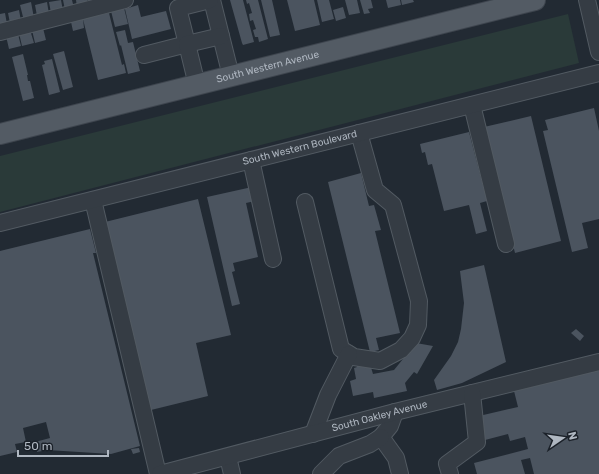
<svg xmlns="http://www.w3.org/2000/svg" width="599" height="474" font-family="Rubik,sans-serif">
<rect width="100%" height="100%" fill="#222a33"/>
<path fill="#2a3a39" d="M568,14l11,49 -579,149v-56z"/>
<path fill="#4b545f" d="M61,0l2,11 -12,2 -2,-11z
M63,0h9l2,8 -9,2z
M76,0h11l1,5 -11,2z
M230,0h13l11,42 -11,3 -1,-2z
M246,0h12l10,39 -9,3 -1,-5h-3l-2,-7 3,-1 -3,-9 -3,1 -1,-7 3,-1 -3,-10 -2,1z
M261,0h11l8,35 -10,2z
M287,0h27l6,25 -25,6z
M317,0h12l5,19 -12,3z
M345,0h12l3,13 -11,2z
M360,0h11l2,8 -5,1 2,4 -6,1z
M386,0h14l1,5 -13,3z
M401,0h12l1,2 -12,3z
M31,2l3,16 -10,3 -4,-16z
M47,2l2,12 -12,2 -2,-11z
M138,5l3,12 25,-6 5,18 -39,10 -7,-30z
M343,7l3,11 -10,3 -3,-11z
M124,8l4,16 -13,3 -4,-16z
M19,10l2,11 -11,2 -2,-10z
M5,13l2,11 -7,2v-12z
M109,13l13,52 2,-1 2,9 -28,7 -15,-61z
M83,19l1,9 -11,3 -2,-9z
M43,28l3,12 -11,3 -3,-13z
M30,30l4,13 -12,3 -3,-13z
M125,30l3,13 5,-1 7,29 -12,3 -7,-29 -1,1 -4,-14z
M18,34l3,12 -12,3 -3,-13z
M64,51l9,36 -10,3 -10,-36z
M23,54l5,21h-1l1,6h2l4,17 -11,3 -11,-44z
M52,59l8,33 -11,3 -7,-30 3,-1 -1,-3z
M594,108l5,23v88l-17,4 6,25 -16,4 -29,-121 5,-1 -3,-10z
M531,116l30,125 -46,12 -31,-126z
M469,132l18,69 -7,2 7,28 -11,3 -7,-29 -25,6 -12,-47 -4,1 -3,-13 -3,1 -2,-9z
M361,173l8,33 5,-1 7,25 -6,1 25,102 -24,5 3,12 -9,2 -42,-170z
M252,187l3,14 -9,2 12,54 -25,6 2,8 -3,1 8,32 -8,2 -25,-109z
M198,199l33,136 -35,8 12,53 -57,14 -46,-188z
M90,229l6,24h-3l47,193 -29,8 -64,-4 -10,2 -2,-10 15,-4 -4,-16 -23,6 3,14 -11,2 2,8 -17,4v-205z
M484,265l22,97 -44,21 -25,7 -3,-10 17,-24 7,-14 3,-13 3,-26 -4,-32z
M576,329l8,7 -4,5 -9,-8z
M416,343l17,3 -16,28 -3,-2 -9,11 2,8 -33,7 -1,-6 -20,4 -3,-15 6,-2 -2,-11 3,-1 -1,-3h14l3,10 21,-4z
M599,370v104h-65l-4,-16 -9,2 4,14h-48l-3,-11 54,-14 -3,-12 -15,4 -2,-7 -23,6 -6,-24 39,-9 -4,-16z
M139,448l1,4 -7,2 -2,-5z"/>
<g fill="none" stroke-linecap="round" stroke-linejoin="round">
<defs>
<g id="minor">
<path d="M212,0l19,76"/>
<path d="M587,0l12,52"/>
<path d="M0,32l125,-32"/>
<path d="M144,55l43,-11 -9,-36 32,-8"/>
<path d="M197,85l-10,-41 34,-8"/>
<path d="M472,105l34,139"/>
<path d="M251,160l22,99"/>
<path d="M93,200l65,274"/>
<path d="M305,202l36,147 13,8 26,4 21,-11 11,-12 6,-13 1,-24 -26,-96 -18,-15 -16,-57"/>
<path id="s1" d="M0,223l599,-150"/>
<path d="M395,412l-5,14 -9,11 15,21 4,16"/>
<path d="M313,434l15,-39 21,-41"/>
<path d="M228,457l4,17"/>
<path id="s2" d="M160,474l235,-62 204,-50"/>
<path d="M321,474l18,-18 31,-12 11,-7"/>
<path d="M450,474l-3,-10 30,-22 -5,-49"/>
</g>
<g id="major">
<path id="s3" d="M0,134l535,-134"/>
</g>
</defs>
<use href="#minor" stroke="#525a62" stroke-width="18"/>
<use href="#major" stroke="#3e454e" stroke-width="22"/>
<use href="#minor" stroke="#353c44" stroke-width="16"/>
<use href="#major" stroke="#535b64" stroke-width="20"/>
</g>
<g text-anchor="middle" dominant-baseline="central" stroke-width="3.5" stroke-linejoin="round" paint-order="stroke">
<g font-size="10" fill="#afb7c1" stroke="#1b2129">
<text stroke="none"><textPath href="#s3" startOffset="276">South Western Avenue</textPath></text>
<text stroke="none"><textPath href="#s1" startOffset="309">South Western Boulevard</textPath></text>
<text stroke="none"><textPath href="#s2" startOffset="227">South Oakley Avenue</textPath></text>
</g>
</g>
<g transform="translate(563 438) rotate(77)" stroke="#1b2129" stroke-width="3" paint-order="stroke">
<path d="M0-3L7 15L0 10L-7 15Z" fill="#afb7c1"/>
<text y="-6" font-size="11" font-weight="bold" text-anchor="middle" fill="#afb7c1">N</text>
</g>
<path d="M18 450v6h90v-6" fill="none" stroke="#afb7c1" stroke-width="2"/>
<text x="24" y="450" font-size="12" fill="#afb7c1" stroke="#1b2129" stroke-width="3" paint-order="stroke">50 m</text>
</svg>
